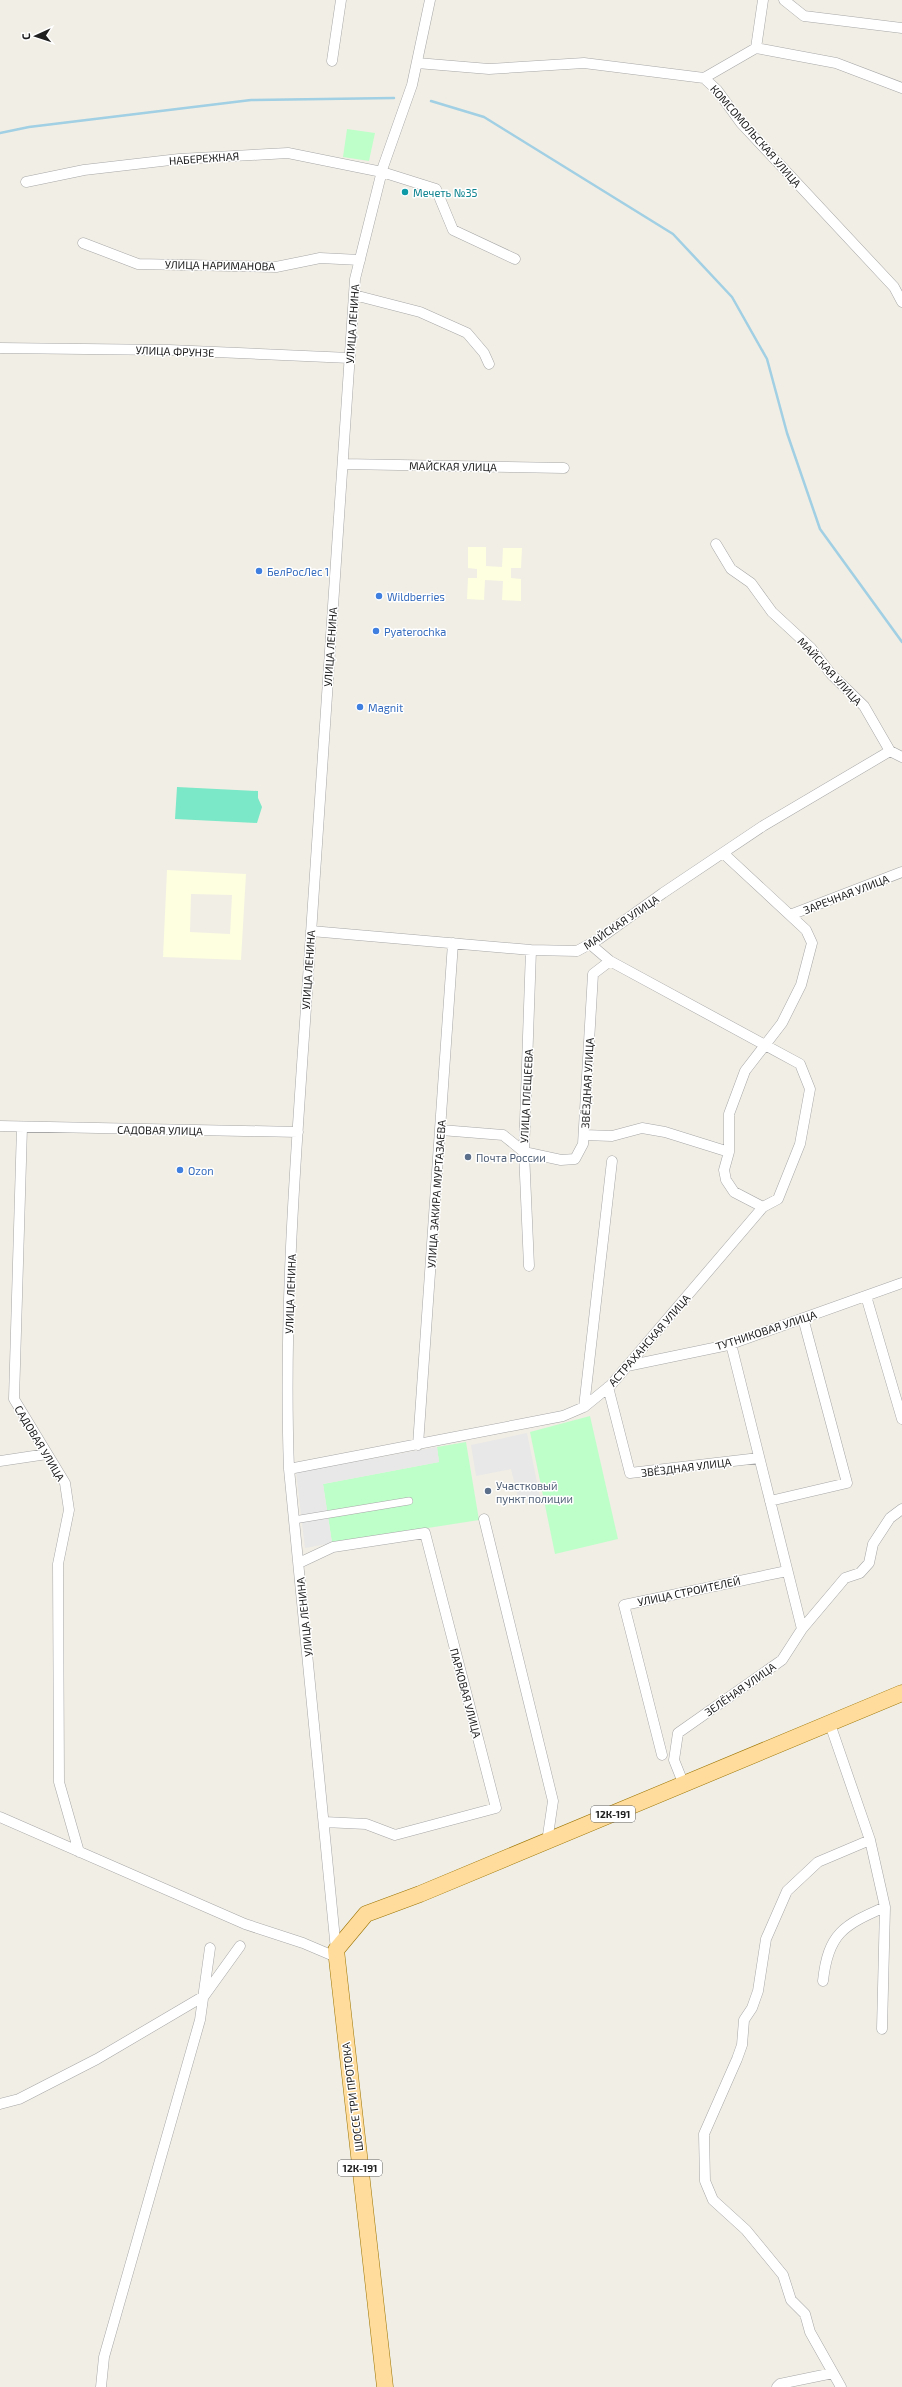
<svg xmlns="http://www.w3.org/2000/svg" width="902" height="2387" font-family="'Exo 2',sans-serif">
<rect width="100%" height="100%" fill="#f1eee5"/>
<path fill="#fdffe0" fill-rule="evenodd" d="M468,547h18v19l16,1 1,-19h19l-1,20h-10v10l10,1v22l-19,-1 1,-19 -18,-1 -1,20 -17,-1 1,-21h9v-9l-9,-1z
M167,870l79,4 -5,86 -78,-3zM191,894l41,1 -2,39 -40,-2z"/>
<path fill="#beffc9" d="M347,129l28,4 -6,28 -26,-4z
M590,1416l28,123 -63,15 -25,-122z
M466,1442l13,78 -147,23 -9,-59 116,-22 -2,-15z"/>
<path fill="#7be8c7" d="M177,787l81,4v7l4,9 -5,16 -82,-4z"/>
<path fill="#e8e8e8" d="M527,1433l13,64 -21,5 -8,-33 -35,7 -5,-31z
M437,1447l2,15 -116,22 9,59 -27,5 -9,-76z"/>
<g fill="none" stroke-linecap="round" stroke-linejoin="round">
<path stroke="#a1cfe3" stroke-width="2.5" d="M431,101l53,16 189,117 59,63 35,62 20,74 33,96 82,113
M0,133l29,-6 222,-27 143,-2"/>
<defs>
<path id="pedestrian" d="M294,1520l115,-19"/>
<path id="minor" d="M784,0l20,16 98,12
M756,48l80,15 66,25
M332,61l9,-61
M417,63l72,6 95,-6 120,15 13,12 24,33 153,164 8,15
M704,78l52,-30 7,-48
M26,182l58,-12 95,-11 109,-6 94,19 54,17 17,41 62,29
M83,243l55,21 138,3 44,-9 40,2
M354,295l66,17 47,21 17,20 5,11
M0,348l169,2 181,8
M343,464l221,4
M716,544l15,25 20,14 21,29 39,36 20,26 33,32 26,45 12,6
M723,853l83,77 6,13 -11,42 -19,38 -37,48 -16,43v38l-5,18 2,10 8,12 29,15
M790,915l112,-43
M311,931l220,19 46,1 22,-12 64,-46 100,-67 127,-75
M0,1126l298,6
M22,1127l-8,272 51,84 4,27 -11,54 1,218 20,70
M441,1130l62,5 21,17 37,8 14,-1 8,-15 10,-170 17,-13
M584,1135l28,1 30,-8 23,4 64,20
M529,1266l-5,-114 7,-202
M866,1296l36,123
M731,1344l71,285
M627,1366l101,-21 174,-62
M608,1387l22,86 129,-15
M584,1407l28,-246
M418,1445l35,-502
M0,1461l47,-7
M289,1469l274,-53 21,-9 27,-22 152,-178 15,-8 22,-55 10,-55 -10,-25 -190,-103 -20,-17
M770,1501l77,-18 -44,-165
M484,1519l69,282 -6,41
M299,1563l34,-16 92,-14 71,275 -101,27 -29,-11 -42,-2
M830,1724l40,116 15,67 -3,122
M662,1755l-38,-150 163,-34
M684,1785l-10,-25 4,-27 104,-73 20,-31 43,-51 15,-5 9,-10 4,-19 17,-26 12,-9
M0,1817l245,107 58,19 33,14
M336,1950l-47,-481c-6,-163 8,-328 19,-491 15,-233 32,-466 47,-699l28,-112 29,-82 18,-85
M823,1981c5,-48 21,-56 62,-74
M0,2104l19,-5 78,-40 107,-63 36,-50
M101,2387l3,-30 96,-337 10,-72
M777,2387l3,-3 53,-11
M841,2387l-31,-55 -5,-18 -14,-14 -8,-25 -37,-45 -33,-30 -8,-19 -1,-47 33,-75 5,-14 2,-25 8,-12 6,-17 8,-52 21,-48 31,-29 52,-22"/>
<path id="primary" d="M385,2387l-49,-437 30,-36 54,-20 482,-201"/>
</defs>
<use href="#pedestrian" stroke="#a7a7a7" stroke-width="8"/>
<use href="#minor" stroke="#a7a7a7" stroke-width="11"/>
<use href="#primary" stroke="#9b7400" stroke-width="17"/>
<use href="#pedestrian" stroke="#fff" stroke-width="7"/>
<use href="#minor" stroke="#fff" stroke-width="10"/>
<use href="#primary" stroke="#ffdc9c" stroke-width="16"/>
</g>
<circle fill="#0f9aa8" stroke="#fff" stroke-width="1.5" cx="405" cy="192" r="4"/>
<g fill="#3f7fe0" stroke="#fff" stroke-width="1.5">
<circle cx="259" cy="571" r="4"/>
<circle cx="379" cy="596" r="4"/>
<circle cx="376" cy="631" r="4"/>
<circle cx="360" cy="707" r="4"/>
<circle cx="180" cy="1170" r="4"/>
</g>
<g fill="#5c6f8a" stroke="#fff" stroke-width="1.5">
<circle cx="468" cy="1157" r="4"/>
<circle cx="488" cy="1491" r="4"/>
</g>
<g text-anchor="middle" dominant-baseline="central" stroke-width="3" stroke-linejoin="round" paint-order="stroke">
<g fill="#fff" stroke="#636363" stroke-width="1">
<rect x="591" y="1806" width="44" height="16" rx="3"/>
<rect x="338" y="2160" width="44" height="16" rx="3"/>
</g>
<g font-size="10" font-weight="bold" fill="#202020">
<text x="613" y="1814">12К-191</text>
<text x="360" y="2168">12К-191</text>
</g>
<g font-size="11" fill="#202020" stroke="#fff">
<text transform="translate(756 136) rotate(49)">КОМСОМОЛЬСКАЯ УЛИЦА</text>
<text transform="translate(204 158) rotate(-4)">НАБЕРЕЖНАЯ</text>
<text transform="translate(220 265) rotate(1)">УЛИЦА НАРИМАНОВА</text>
<text transform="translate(352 324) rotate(-86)">УЛИЦА ЛЕНИНА</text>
<text transform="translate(175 351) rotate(2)">УЛИЦА ФРУНЗЕ</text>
<text transform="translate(453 466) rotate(1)">МАЙСКАЯ УЛИЦА</text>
<text transform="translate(330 647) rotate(-86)">УЛИЦА ЛЕНИНА</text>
<text transform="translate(830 671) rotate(47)">МАЙСКАЯ УЛИЦА</text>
<text transform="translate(846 894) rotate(-21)">ЗАРЕЧНАЯ УЛИЦА</text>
<text transform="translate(621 922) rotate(-34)">МАЙСКАЯ УЛИЦА</text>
<text transform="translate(308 970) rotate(-86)">УЛИЦА ЛЕНИНА</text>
<text transform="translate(587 1083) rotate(-87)">ЗВЁЗДНАЯ УЛИЦА</text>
<text transform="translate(526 1096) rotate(-87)">УЛИЦА ПЛЕЩЕЕВА</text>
<text transform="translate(160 1130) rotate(1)">САДОВАЯ УЛИЦА</text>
<text transform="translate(436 1194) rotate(-86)">УЛИЦА ЗАКИРА МУРТАЗАЕВА</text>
<text transform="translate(290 1294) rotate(-88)">УЛИЦА ЛЕНИНА</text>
<text transform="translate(766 1330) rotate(-18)">ТУТНИКОВАЯ УЛИЦА</text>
<text transform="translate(649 1340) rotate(-49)">АСТРАХАНСКАЯ УЛИЦА</text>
<text transform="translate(40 1443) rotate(59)">САДОВАЯ УЛИЦА</text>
<text transform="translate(686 1467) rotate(-7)">ЗВЁЗДНАЯ УЛИЦА</text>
<text transform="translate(689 1591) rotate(-12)">УЛИЦА СТРОИТЕЛЕЙ</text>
<text transform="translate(304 1617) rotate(-96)">УЛИЦА ЛЕНИНА</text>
<text transform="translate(740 1689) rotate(-35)">ЗЕЛЁНАЯ УЛИЦА</text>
<text transform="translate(466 1693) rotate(75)">ПАРКОВАЯ УЛИЦА</text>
<text transform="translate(352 2097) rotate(-97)">ШОССЕ ТРИ ПРОТОКА</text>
</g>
<g font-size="11" fill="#0d838f" stroke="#fff" text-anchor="start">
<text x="413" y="192">Мечеть №35</text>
</g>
<g font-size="11" fill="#366cbe" stroke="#fff" text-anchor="start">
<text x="267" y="571">БелРосЛес 1</text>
<text x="387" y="596">Wildberries</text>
<text x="384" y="631">Pyaterochka</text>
<text x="368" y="707">Magnit</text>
<text x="188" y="1170">Ozon</text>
</g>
<g font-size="11" fill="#4e5e75" stroke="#fff" text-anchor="start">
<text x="476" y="1157">Почта России</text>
<text x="496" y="1485">Участковый<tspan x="496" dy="13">пункт полиции</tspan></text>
</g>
</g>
<g transform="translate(36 36) rotate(267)" stroke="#ffffff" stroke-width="3" paint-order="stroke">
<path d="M0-3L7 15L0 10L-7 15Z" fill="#202020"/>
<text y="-6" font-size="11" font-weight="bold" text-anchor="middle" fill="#202020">С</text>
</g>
</svg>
